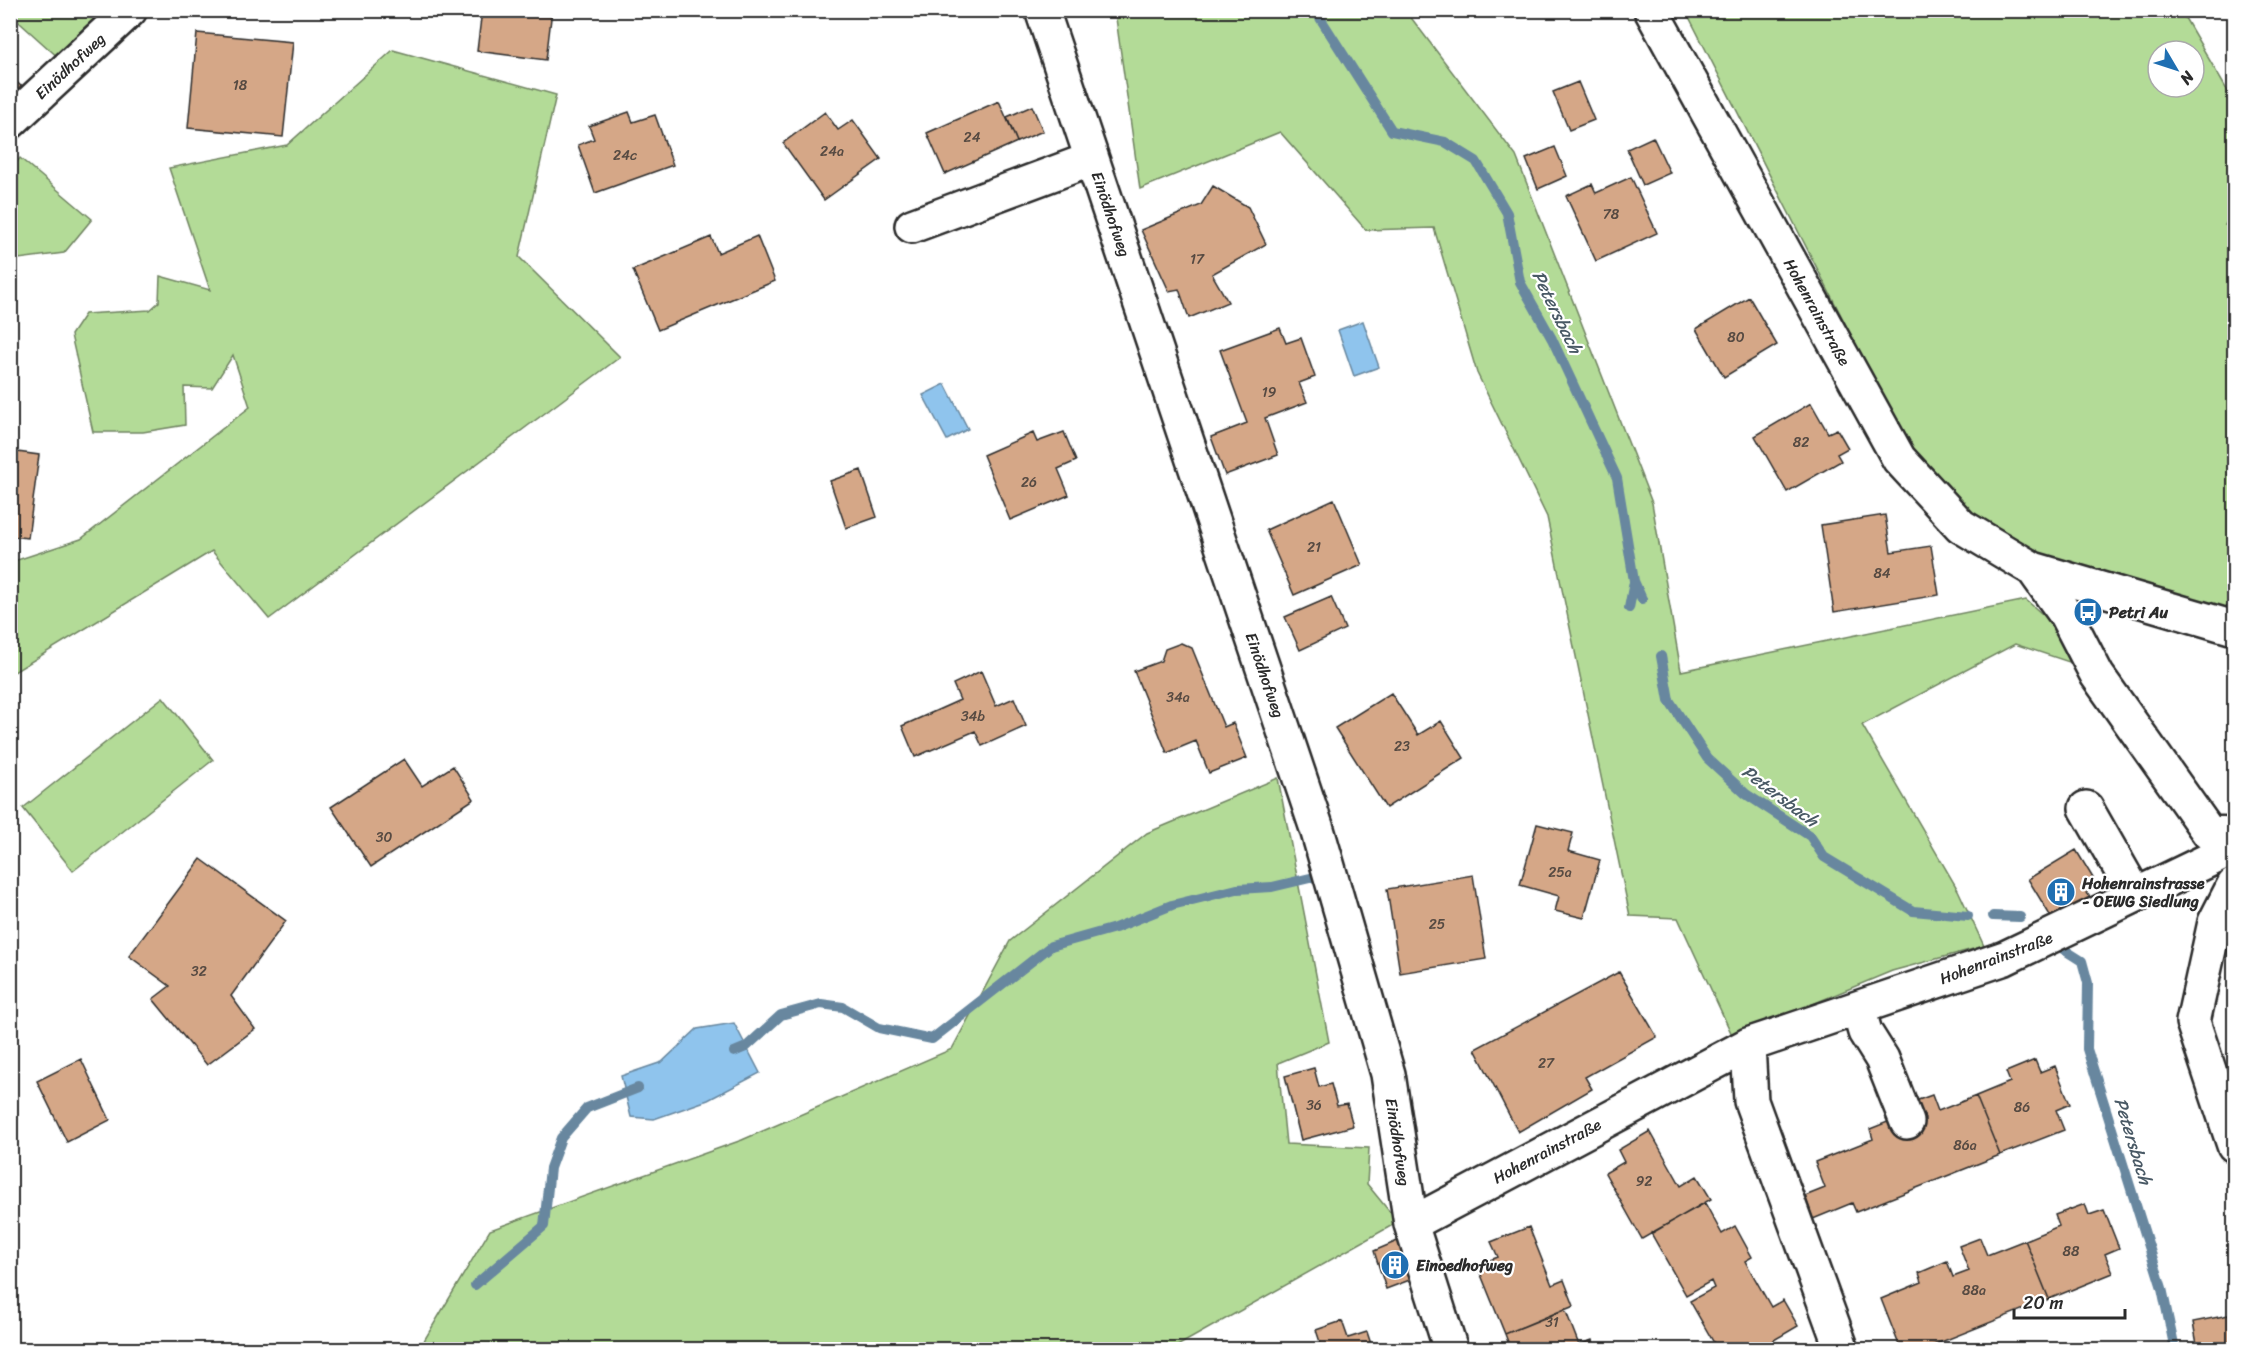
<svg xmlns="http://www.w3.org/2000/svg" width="2245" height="1360" viewBox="0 0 2245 1360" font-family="Sriracha,sans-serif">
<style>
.green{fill:#b3db97;stroke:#6f8361;stroke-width:1.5;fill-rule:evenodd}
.water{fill:#8fc4ed;stroke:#67879f;stroke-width:1.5}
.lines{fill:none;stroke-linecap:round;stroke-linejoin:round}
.stream{stroke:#67879f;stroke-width:10}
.building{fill:#d5a787;stroke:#2b2b2b;stroke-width:1.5}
.minor-casing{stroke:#2b2b2b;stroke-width:38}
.minor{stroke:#fff;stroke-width:33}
.labels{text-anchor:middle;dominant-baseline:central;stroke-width:4.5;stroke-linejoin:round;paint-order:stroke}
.number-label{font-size:14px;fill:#564a42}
.street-label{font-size:16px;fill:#2b2b2b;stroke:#fff}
.poi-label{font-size:16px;font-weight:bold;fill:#2b2b2b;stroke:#fff;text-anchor:start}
.water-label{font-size:18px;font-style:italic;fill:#495965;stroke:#fff}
</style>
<rect width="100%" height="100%" fill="#fff"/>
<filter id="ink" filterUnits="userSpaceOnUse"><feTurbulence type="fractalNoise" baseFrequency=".0167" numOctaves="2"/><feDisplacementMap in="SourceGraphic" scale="12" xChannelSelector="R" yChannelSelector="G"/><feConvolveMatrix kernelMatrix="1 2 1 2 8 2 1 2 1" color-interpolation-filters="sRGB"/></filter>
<g filter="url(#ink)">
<path class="green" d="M11 10 110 11 60 59 11 15Z
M1115 11H1406L1516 156 1652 503 1681 671 2026 600 2056 626 2076 657 2069 662 2015 644 1862 725 1958 890 1984 946 1892 971 1733 1037 1678 918 1630 916 1547 517 1477 373 1434 228 1366 230 1280 132 1140 189Z
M1686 11H2181L2234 102V210L2225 225H2234V612L2033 558 1971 517 1902 435ZM2158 51H2194V87H2158Z
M393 50 556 95 519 257 620 357 269 619 212 551 11 674V562L81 539 250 407 233 355 212 388 184 387 185 425 143 432H93L71 335 85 314 150 310 159 302 160 276 210 290 169 168 287 145Z
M20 158 92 219 64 253 11 260V169Z
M163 697 213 760 73 871 23 808Z
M1278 778 1329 1042 1278 1063 1286 1144 1369 1148 1367 1184 1398 1222 1172 1349H419L490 1230 742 1140 952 1049 1010 941 1147 833Z"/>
<path class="water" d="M1363 321 1379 367 1354 376 1338 330Z
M945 384 968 429 947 440 923 395Z
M734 1023 760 1073 708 1100 654 1119 631 1117 621 1076 662 1062 697 1029Z"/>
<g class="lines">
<path class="stream" d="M1315 10 1392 131 1445 142 1476 161 1507 213 1520 282 1552 339 1617 478 1634 581 1642 599
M1629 608 1634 582
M1661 656 1669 700 1707 758 1746 794 1810 836 1824 857 1913 911 1968 916
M1993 916 2020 917
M2063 949 2082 961 2088 983 2087 1049 2162 1288 2175 1350
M734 1052 746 1047 781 1015 821 1004 843 1007 879 1028 932 1039 1051 946 1115 928 1172 905 1237 889 1272 887 1310 878
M475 1285 544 1226 550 1168 561 1138 587 1108 638 1088"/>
</g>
<path class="building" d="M482 10H552L546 60 477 51Z
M197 33 293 42 283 137 188 128Z
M10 76 22 87 10 98Z
M1578 82 1594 120 1569 130 1553 92Z
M999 101 1017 142 945 174 927 133Z
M1032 106 1043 131 1017 142 1007 117Z
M629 112 633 122 655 115 673 165 595 193 578 145 594 139 589 126Z
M825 112 838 130 853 120 881 159 824 200 783 143Z
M1653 137 1670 173 1643 185 1627 149Z
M1555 147 1567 176 1538 189 1526 159Z
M1631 177 1657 233 1596 261 1566 196 1592 184 1596 193Z
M1213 186 1248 207 1266 244 1212 274 1228 302 1189 318 1179 289 1169 291 1141 230 1201 205Z
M757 236 775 281 658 330 633 270 711 237 718 253Z
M1749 297 1777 345 1724 377 1696 329Z
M1280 328 1286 343 1301 338 1315 377 1299 383 1307 402 1265 418 1278 455 1225 475 1211 437 1247 423 1220 350Z
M1811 403 1828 433 1837 429 1848 448 1837 454 1841 461 1787 492 1755 436Z
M1064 432 1076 461 1058 469 1069 495 1010 520 983 455 1033 433 1037 442Z
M10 451 39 455 28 538 10 536Z
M861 470 877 517 846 528 830 481Z
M1334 499 1362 565 1294 595 1266 530Z
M1885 515 1891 552 1931 546 1939 595 1834 612 1821 525Z
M1331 597 1345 629 1300 650 1285 617Z
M1181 643 1192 648 1224 727 1233 723 1247 758 1209 773 1196 741 1167 753 1134 671 1161 661 1165 649Z
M981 671 996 706 1014 698 1026 726 982 746 975 731 915 757 902 726 960 700 953 684Z
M1391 693 1418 735 1441 721 1464 758 1386 808 1335 728Z
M404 759 422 786 453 766 474 799 371 867 331 807Z
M1537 824 1573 833 1568 851 1600 860 1584 918 1555 911 1559 896 1520 885Z
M2076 850 2093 878 2082 885 2091 899 2054 922 2028 879Z
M201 859 286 921 231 996 255 1029 207 1065 153 999 170 986 129 956Z
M1473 875 1486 959 1400 973 1387 889Z
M1619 972 1657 1037 1585 1077 1592 1089 1518 1132 1475 1049Z
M81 1059 110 1120 67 1142 37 1081Z
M2035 1060 2040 1072 2055 1066 2070 1104 2056 1110 2064 1130 2000 1155 1976 1096 2010 1082 2006 1072Z
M1314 1068 1319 1087 1331 1084 1337 1106 1347 1104 1353 1126 1301 1140 1285 1076Z
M1932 1095 1938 1111 1976 1096 2000 1155 1856 1212 1852 1203 1813 1219 1805 1196 1825 1188 1815 1162 1873 1139 1870 1129 1898 1118 1910 1103Z
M1650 1131 1681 1186 1697 1176 1711 1199 1642 1239 1605 1173 1624 1162 1618 1150Z
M1705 1203 1722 1234 1735 1226 1752 1257 1745 1261 1771 1307 1783 1300 1798 1326 1757 1350H1718L1690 1301 1714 1288 1711 1281 1686 1295 1651 1233Z
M2085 1204 2089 1215 2104 1210 2119 1248 2105 1254 2113 1273 2049 1299 2025 1240 2059 1226 2055 1215Z
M1529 1227 1552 1285 1564 1280 1574 1306 1505 1334 1477 1265 1498 1257 1491 1242Z
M1980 1238 1987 1255 2025 1240 2049 1299 1921 1350H1901L1881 1299 1922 1282 1919 1273 1947 1261 1953 1277 1969 1271 1959 1246Z
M1402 1239 1415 1278 1386 1289 1374 1251Z
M1565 1309 1579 1345 1592 1340 1596 1350H1511L1505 1334Z
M2234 1314V1350H2198L2193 1322Z
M1342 1321 1348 1338 1367 1332 1373 1350H1307L1321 1345 1316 1330Z"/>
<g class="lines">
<g class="minor-casing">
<path id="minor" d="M1042 10 1317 829 1388 1074 1411 1224 1451 1350
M1651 10 1899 459 1961 526 2033 569 2234 628
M10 122 130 10
M912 226 1092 159
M2033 569 2066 615 2097 675 2209 833 2234 834
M2086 808 2135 894
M2234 885 2215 922 2193 1022 2234 1145
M1858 1008 1865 1032 1882 1059 1907 1122
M1748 1045 1751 1101 1842 1350
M1411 1224 1748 1045 2005 958 2234 848"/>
</g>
<use href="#minor" class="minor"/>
</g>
</g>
<defs>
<g id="bus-disc" transform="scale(1.5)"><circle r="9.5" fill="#1f6fb2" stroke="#fff"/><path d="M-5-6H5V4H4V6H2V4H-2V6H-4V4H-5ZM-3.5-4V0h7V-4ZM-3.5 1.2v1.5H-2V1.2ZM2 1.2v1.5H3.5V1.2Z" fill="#fff"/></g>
<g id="building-disc" transform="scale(1.5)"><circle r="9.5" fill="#1f6fb2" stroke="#fff"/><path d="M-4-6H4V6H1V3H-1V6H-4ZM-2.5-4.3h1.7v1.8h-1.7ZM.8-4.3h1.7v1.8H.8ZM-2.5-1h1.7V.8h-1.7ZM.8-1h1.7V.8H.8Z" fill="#fff"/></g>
</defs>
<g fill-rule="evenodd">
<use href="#bus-disc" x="2088" y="612"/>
<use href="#building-disc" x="2061" y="892"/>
<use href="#building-disc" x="1395" y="1265"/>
</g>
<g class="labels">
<g class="number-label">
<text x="240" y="85">18</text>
<text x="972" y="137">24</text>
<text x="832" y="151">24a</text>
<text x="625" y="155">24c</text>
<text x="1611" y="214">78</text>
<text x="1197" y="259">17</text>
<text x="1736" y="337">80</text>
<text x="1269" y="392">19</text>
<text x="1801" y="442">82</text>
<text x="1029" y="482">26</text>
<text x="1314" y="547">21</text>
<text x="1882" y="573">84</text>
<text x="1178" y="697">34a</text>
<text x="973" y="716">34b</text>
<text x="1402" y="746">23</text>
<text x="384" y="837">30</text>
<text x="1560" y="872">25a</text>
<text x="1437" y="924">25</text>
<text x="199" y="971">32</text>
<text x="1546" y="1063">27</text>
<text x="1314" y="1105">36</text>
<text x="2022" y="1107">86</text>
<text x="1965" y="1145">86a</text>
<text x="1644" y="1181">92</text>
<text x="2071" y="1251">88</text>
<text x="1974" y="1290">88a</text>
<text x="1552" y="1322">31</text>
</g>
<g class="street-label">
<text transform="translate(70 66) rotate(-43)">Einödhofweg</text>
<text transform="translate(1111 214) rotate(71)">Einödhofweg</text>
<text transform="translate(1817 312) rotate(61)">Hohenrainstraße</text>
<text transform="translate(1265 675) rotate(71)">Einödhofweg</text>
<text transform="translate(1996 958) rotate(-21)">Hohenrainstraße</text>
<text transform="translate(1398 1142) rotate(81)">Einödhofweg</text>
<text transform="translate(1547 1151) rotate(-28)">Hohenrainstraße</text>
</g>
<g class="poi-label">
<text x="2109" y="612">Petri Au</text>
<text x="2082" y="883">Hohenrainstrasse<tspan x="2082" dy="18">- OEWG Siedlung</tspan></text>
<text x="1416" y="1265">Einoedhofweg</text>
</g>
<g class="water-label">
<text transform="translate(1557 312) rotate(64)">Petersbach</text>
<text transform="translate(1780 796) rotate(37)">Petersbach</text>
<text transform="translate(2133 1141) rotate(73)">Petersbach</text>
</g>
</g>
<rect width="2245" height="1360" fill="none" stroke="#fff" stroke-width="36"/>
<rect x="18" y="18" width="2209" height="1324" fill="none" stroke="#2b2b2b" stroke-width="2" filter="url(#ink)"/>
<g transform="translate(2176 69) rotate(129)"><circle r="28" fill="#ffffff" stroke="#aaaaaa" stroke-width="1.5"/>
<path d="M0-4.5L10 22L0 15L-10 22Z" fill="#1f6fb2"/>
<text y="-9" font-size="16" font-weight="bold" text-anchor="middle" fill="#2b2b2b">N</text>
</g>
<path d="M2014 1309v9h111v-9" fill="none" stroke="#2b2b2b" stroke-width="3"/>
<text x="2023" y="1309" font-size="18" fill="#2b2b2b" stroke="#ffffff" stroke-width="4.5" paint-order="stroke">20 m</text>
</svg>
